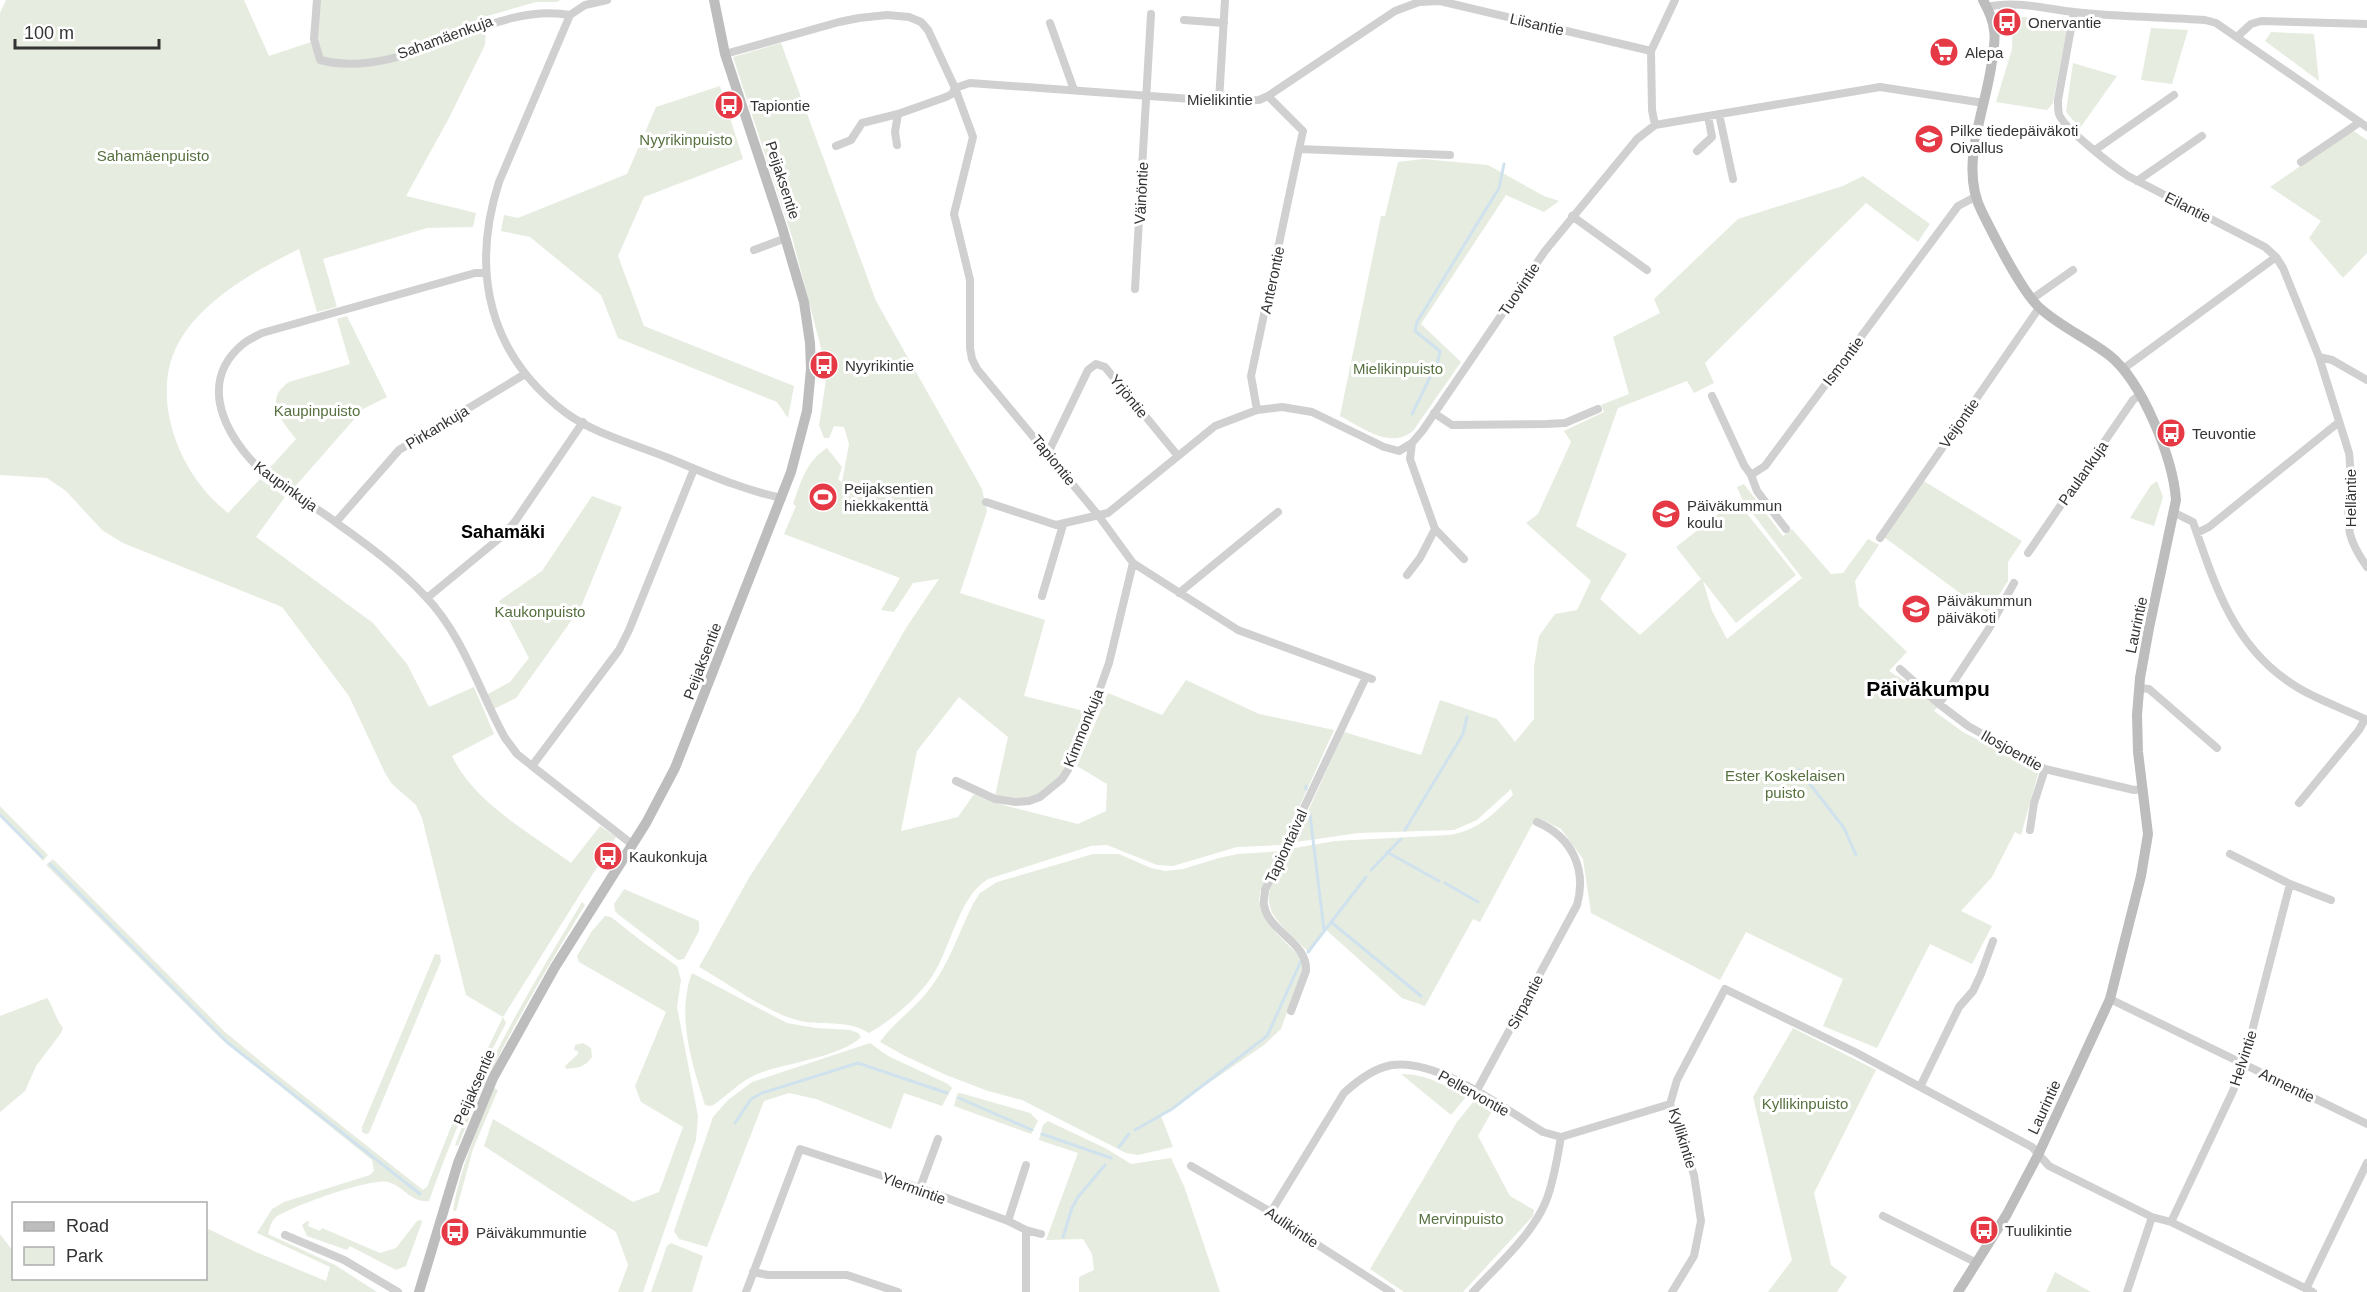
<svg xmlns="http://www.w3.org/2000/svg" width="2367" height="1292" viewBox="0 0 2367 1292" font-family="Arial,sans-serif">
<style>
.green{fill:#e6ecdf}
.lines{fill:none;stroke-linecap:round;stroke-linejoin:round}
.stream{stroke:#cfe2ee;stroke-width:3}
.street{stroke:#d0d0d0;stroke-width:8}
.secondary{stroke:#bdbdbd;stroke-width:10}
.labels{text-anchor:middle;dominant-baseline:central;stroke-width:6;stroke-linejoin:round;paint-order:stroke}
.poi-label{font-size:15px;fill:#333;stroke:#fff;text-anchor:start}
.street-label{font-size:15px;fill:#333;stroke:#fff}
.park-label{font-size:15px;fill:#56703f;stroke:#fff}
.quarter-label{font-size:18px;font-weight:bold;fill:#000;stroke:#fff}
.district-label{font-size:21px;font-weight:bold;fill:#000;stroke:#fff}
</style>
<rect width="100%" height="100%" fill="#fff"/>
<path class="green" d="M6 0H244L269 56 311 42 313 0H560L557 2H536L484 17 486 25 485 45 448 120 406 196 476 213 473 227 427 228 323 259 337 307 317 312 299 249C257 270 208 296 182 337 152 383 170 447 202 487 209 497 219 505 228 513L260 479 285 497 256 537 373 623 407 664 429 707 474 687 494 734 452 756C474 803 531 833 571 863L600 826 616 837 503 1017 506 1023C475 1081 451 1140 429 1201 411 1203 405 1187 388 1182 370 1178 293 1206 276 1217 271 1221 270 1228 268 1234L335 1265 377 1292H0V1234L13 1251 14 1278H206V1228L256 1252 326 1281 330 1267 257 1233 272 1209 284 1202 370 1175 374 1171 372 1160 220 1038 46 865 53 859 225 1032 271 1070 423 1190 427 1187 459 1107 503 1017 466 995 422 818 416 805 392 784 385 773 349 696 282 607 123 543 102 530 66 491 47 478 0 475V13Z
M2013 16 2057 20 2067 29 2053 103 2047 110 1996 102 2012 49Z
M2151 28 2188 30 2172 84 2141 80Z
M2271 32 2314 34 2319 81 2265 41Z
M781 43 876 301 982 489 987 511 960 593 1045 620 1024 696 1088 712C1078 741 1065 786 1033 797 1023 800 1005 796 995 796L1008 737 959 697 917 751 901 831 958 817 974 794 992 802 1078 824 1106 811 1107 784 1077 766 1108 693 1162 715 1186 680 1259 714 1334 730 1282 845 1237 847 1173 866 1157 865 1107 845 1091 846 988 879C958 897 951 949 931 978 916 999 892 1020 869 1033 845 1018 822 1027 797 1020 766 1012 728 983 699 967L750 876 858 712 906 628 939 579 913 583 894 612 881 610 900 578 784 534 796 506 793 504C801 482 806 461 827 448L842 467 838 480 842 482 849 444 844 427 834 426 829 438H824L819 425 829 361 822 352 792 237 733 57Z
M2073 63 2117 76 2080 128 2066 112Z
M720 86 743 159 644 197 618 256 644 326 794 386 788 418 777 402 618 338 601 295 530 237 501 231 504 215 518 218 627 174 656 107Z
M2352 130 2367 140V253L2343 278 2309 238 2321 221 2270 187Z
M1423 159 1488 165 1544 196 1559 201 1544 212 1506 195 1421 324 1461 362 1413 431C1391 450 1361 427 1340 416L1381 216H1385L1398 162Z
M1863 176 1930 224 1918 242 1866 203 1705 363 1714 383 1694 393 1687 381 1618 408 1576 526 1627 554 1600 599 1640 635 1701 579 1676 547 1736 500 1796 575 1736 623 1703 581 1712 611 1727 639 1802 578 1743 501 1737 487 1744 484 1783 536 1792 529 1831 574 1843 573 1868 539 1879 545 1855 581 1859 606 1907 652 1889 671 1921 691 1937 707 1934 711 1963 732 2034 769 2038 774 2021 835 2015 832 1992 877 1961 911 1992 926 1972 964 1930 944 1877 1048 1823 1026 1843 979 1746 932 1720 980 1591 913 1583 859 1561 829 1541 819 1532 825 1480 922 1473 919 1425 1006 1402 998 1324 928 1310 953C1264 910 1256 906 1289 849L1335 841 1449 835C1479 830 1492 815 1513 795L1511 789 1477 820 1454 830 1358 833 1296 842 1295 840 1344 732 1421 755 1440 700 1497 719 1515 742 1534 719V667L1539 636 1555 614 1577 610 1591 581 1526 523 1538 514 1571 442 1564 431 1604 412 1601 405 1629 394 1613 337 1660 313 1654 299 1738 219 1843 186Z
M347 316 387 397 363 409 293 489 267 471 296 439C281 420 263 400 289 382L350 364 337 319Z
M1922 480 2022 541 2008 562V581L1987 613 1884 537Z
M2157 481 2163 497 2154 526 2130 518 2151 485Z
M592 496 622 507 581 607 516 698 492 710 486 695 510 682 529 658 499 601 542 571Z
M0 806 48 855 43 861 0 816Z
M1281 851 1260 892 1259 901 1268 920 1276 933 1298 955 1302 961 1303 968 1281 1029 1264 1045 1161 1116 1173 1147 1138 1155 1126 1153 1022 1100 988 1091 946 1075 905 1056 880 1042C893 1023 914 1009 928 991 949 965 958 934 973 904L980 893 997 882 1093 854H1119L1151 868 1165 871 1183 869 1219 858 1238 854Z
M624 889 699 921V931L684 959 678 960 619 915 615 911 614 904Z
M582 902 585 905C538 983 491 1061 458 1146L455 1145C487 1059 535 981 582 902Z
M605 916 611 917 644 943 677 966 681 980 677 1007 698 1116 696 1140 643 1292H618L628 1265 616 1232 484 1146 493 1119 633 1202 659 1192 683 1127 641 1102 635 1086 666 1012 579 962 577 956 592 931Z
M435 954 440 955 441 961 369 1133 366 1134 362 1132V1127Z
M692 973 787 1023 816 1028 850 1030 858 1033 861 1037C841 1057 785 1063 757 1074 739 1082 728 1095 712 1106L705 1105C692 1064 676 1015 692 973Z
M47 998C54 1008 55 1018 63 1028L61 1033 36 1066 25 1091 0 1112V1016Z
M1793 1028 1876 1070 1814 1193 1831 1265 1847 1277 1837 1292H1768L1792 1260 1753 1097Z
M583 1043 591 1048 592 1057C585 1067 578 1068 566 1069L565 1066 578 1054V1051L574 1050 575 1045Z
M870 1043 888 1056 948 1084 952 1088 942 1106 904 1093 891 1129 816 1099 789 1093 764 1101 707 1247 679 1239 674 1231 713 1117 728 1100 752 1082Z
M1401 1074C1427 1074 1444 1085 1466 1097L1451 1115Z
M494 1088 498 1090 473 1149 456 1211 453 1210C460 1168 478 1128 494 1088Z
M960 1093 1030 1113 1038 1121 1031 1134 954 1106 957 1094Z
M1474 1101 1492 1111 1478 1136 1510 1196 1534 1210 1533 1216 1463 1292H1404L1370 1269 1457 1122Z
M1048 1121 1107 1149 1131 1164 1171 1158 1184 1186 1220 1292H1079V1277L1094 1270 1092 1254 1083 1239 1046 1240 1078 1153 1039 1140 1043 1125Z
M421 1220 422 1222 406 1266 396 1270 350 1246 347 1250 307 1236 302 1225 307 1221 309 1222 308 1226 320 1231 322 1228 380 1253 396 1248 417 1221Z
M671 1243 703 1256 692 1292H651L667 1246Z
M2055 1272 2091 1292H2046Z"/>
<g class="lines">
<path class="stream" d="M1412 414 1438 361 1440 351 1415 331 1417 322 1499 188 1504 164
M1799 770 1844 828 1856 855
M1306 786V789
M0 815 42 857
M1310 815 1324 930
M1405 830 1463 734 1467 717
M1387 852 1439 881
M50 864 228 1043 420 1194
M1371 870 1401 839
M1445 883 1478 902
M1331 922 1421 996
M1308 952 1366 877
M959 1098 1032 1130
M735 1123 751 1099 762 1093 858 1063 947 1093
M1135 1130 1172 1109 1267 1036 1301 961
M1042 1134 1111 1158
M1119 1147 1129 1134
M1063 1237 1072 1208 1078 1197 1105 1165"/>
<path class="street" d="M317 0 314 39 320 60C406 82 489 0 570 15
M607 0 585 5 570 15 499 182C470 272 489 355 566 413 595 434 634 444 666 457 703 472 742 490 782 498
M1987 7C2014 0 2047 9 2074 12 2118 17 2162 17 2205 20L2216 23 2367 127
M2074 12 2058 100C2058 104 2058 110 2059 114 2063 128 2114 167 2128 176L2265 247 2276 257 2283 268 2319 357 2332 360 2367 380
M1184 20 1224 23
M1050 23 1074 90
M2238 36 2251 24 2261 21 2367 24
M1651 51 1675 0
M725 54 839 22 859 18 887 15 909 17 921 22 928 30 955 88 973 137 954 214 970 280V348L972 359 977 369 1098 515 1133 563 1238 630 1372 679
M1268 96 1395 11 1419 2 1440 1 1651 51 1652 110 1655 125
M1219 101 1225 0
M1719 114 1733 179
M897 145 895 132 898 114
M836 146 851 140 862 123 898 114 946 97 952 94 955 88 970 83 1219 101 1259 100 1268 96 1303 131 1299 149 1450 155
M2095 150 2174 95
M1697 151 1712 137 1708 116
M2301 162 2360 122
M2137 181 2202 136
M1572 216 1647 270
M754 250 786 238
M485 273H475L262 333C256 336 248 340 243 344 192 386 232 447 270 478 291 495 317 507 338 524 369 546 399 568 425 596 463 635 479 691 505 738L517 754 532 766
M1135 289 1151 14
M2032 299 2073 270
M2319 357 2349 453C2353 479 2345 509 2350 534 2353 546 2360 557 2367 567
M2123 369 2276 257
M1712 396 1744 465 1751 475
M1257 410 1251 376 1299 149
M1434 413 1452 425 1546 424 1565 423 1598 409
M1412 443 1410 459 1435 529 1464 559
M1048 453 1088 370 1096 364 1105 367 1178 456
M986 502 1056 525 1108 513 1215 426 1257 410 1282 407 1312 412 1384 447 1399 451 1412 443 1423 430 1545 251 1637 139 1655 125 1880 87 1984 103
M2175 513 2193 522C2214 582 2231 640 2285 679 2309 697 2340 707 2367 720
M336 522 399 450 525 374
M1786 529 1757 491 1751 475 1765 466 1958 206 1975 197
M2197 533 2209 527 2339 422
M1880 538 2039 308
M2028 553 2133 400 2140 395
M1407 575 1420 558 1435 529
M1179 593 1278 512
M1042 596 1063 525
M427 598 501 537 514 523 583 422
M1900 669 1939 704 1968 726 2045 769 2134 790 2143 789
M2140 688 2149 689 2217 748
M1939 704 1988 630 2014 583
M956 781 995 799 1016 802 1029 801 1040 797 1062 779 1071 765 1078 750 1109 663 1133 563
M2299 803 2359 730 2365 719
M2030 830 2034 803 2045 769
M633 845 532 766 619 650 629 630 694 469
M2230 854 2290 884 2331 900
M2110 999 2367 1124
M1291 1011 1306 971C1308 942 1268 932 1264 905 1263 901 1265 895 1265 890L1366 677
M1920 1087 1959 1007 1973 991 1981 974 1993 941
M1476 1092 1577 905C1587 869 1572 837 1537 822
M1191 1166 1271 1212 1307 1238 1391 1292
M920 1188 938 1139
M1271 1212 1344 1093C1357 1081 1374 1068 1392 1065 1439 1059 1503 1108 1543 1132L1561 1137 1670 1104
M1883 1216 1977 1263
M1008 1221 1026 1165
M2171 1222 2241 1074 2290 884
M1026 1230V1292
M285 1235 344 1260 398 1292
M753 1272 768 1275H847L898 1292
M2306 1289 2367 1163
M746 1292 800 1149 920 1188 1008 1221 1026 1230 1041 1234
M1473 1292C1497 1266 1533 1234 1546 1201 1554 1181 1557 1159 1561 1137
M1672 1292 1694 1256 1701 1221 1694 1175 1670 1104 1677 1080 1725 989 1855 1052 2032 1147 2049 1166 2152 1217 2171 1222 2313 1292
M2127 1292 2152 1217"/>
<path class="secondary" d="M419 1292 458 1163 493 1078 555 967 646 823 675 768 791 472 807 411 811 369 810 343 804 302 782 227 725 54 714 0
M1958 1292 2007 1214 2038 1155 2110 999 2141 876 2148 834 2138 752 2137 715 2140 678 2149 628 2176 500C2173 458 2142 381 2109 355 2087 338 2061 327 2041 309 2022 293 1994 236 1982 212 1958 166 1986 110 1992 61 1993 51 1996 40 1994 30 1993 19 1988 9 1983 0"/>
</g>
<defs>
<g id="bus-disc" transform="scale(1.5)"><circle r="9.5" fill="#e63946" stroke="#fff"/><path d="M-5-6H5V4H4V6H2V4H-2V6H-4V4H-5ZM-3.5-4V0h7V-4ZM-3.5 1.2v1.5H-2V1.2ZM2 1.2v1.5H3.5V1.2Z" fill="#fff"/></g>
<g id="supermarket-disc" transform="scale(1.5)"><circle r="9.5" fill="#e63946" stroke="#fff"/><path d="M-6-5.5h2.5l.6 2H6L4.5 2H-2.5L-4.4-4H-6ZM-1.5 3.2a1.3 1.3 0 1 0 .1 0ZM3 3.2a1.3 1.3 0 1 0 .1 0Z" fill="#fff"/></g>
<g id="school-disc" transform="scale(1.5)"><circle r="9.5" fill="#e63946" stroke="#fff"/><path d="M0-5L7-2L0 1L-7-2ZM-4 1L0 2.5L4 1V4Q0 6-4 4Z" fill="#fff"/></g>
<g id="stadium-disc" transform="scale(1.5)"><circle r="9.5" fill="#e63946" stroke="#fff"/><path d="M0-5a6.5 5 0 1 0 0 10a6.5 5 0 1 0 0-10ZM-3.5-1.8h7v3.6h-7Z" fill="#fff"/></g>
</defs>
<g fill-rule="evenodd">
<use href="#bus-disc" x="2007" y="22"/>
<use href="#supermarket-disc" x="1944" y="52"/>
<use href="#bus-disc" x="729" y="105"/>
<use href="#school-disc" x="1929" y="139"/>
<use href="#bus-disc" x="824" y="365"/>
<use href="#bus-disc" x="2171" y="433"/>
<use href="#stadium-disc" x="823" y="497"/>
<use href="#school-disc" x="1666" y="514"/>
<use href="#school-disc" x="1916" y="609"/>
<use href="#bus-disc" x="608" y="856"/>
<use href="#bus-disc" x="1984" y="1230"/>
<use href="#bus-disc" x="455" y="1232"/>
</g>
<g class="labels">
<g class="poi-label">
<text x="2028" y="22">Onervantie</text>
<text x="1965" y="52">Alepa</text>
<text x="750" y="105">Tapiontie</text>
<text x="1950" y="130">Pilke tiedepäiväkoti<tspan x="1950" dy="17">Oivallus</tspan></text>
<text x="845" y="365">Nyyrikintie</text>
<text x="2192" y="433">Teuvontie</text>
<text x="844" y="488">Peijaksentien<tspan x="844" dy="17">hiekkakenttä</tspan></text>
<text x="1687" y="505">Päiväkummun<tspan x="1687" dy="17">koulu</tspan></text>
<text x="1937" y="600">Päiväkummun<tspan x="1937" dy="17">päiväkoti</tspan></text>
<text x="629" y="856">Kaukonkuja</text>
<text x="2005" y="1230">Tuulikintie</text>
<text x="476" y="1232">Päiväkummuntie</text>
</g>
<g class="street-label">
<text transform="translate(1537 24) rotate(13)">Liisantie</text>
<text transform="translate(445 37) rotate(-20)">Sahamäenkuja</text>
<text x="1220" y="99">Mielikintie</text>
<text transform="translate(783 180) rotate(72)">Peijaksentie</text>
<text transform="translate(1141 193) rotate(-87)">Väinöntie</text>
<text transform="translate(2188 207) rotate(27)">Eilantie</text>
<text transform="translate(1272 280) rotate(-78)">Anterontie</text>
<text transform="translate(1519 289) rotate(-56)">Tuovintie</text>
<text transform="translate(1843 361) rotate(-53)">Ismontie</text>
<text transform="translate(1129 396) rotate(51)">Yrjöntie</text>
<text transform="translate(1959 423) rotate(-55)">Veijontie</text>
<text transform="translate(437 427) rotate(-31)">Pirkankuja</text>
<text transform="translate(1054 460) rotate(51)">Tapiontie</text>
<text transform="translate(2083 473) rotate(-55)">Paulankuja</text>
<text transform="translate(286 486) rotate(36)">Kaupinkuja</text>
<text transform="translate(2350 498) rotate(-90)">Helläntie</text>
<text transform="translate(2136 625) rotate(-78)">Laurintie</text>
<text transform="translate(702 661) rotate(-69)">Peijaksentie</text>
<text transform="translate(1083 728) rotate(-68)">Kimmonkuja</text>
<text transform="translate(2012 750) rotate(29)">Ilosjoentie</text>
<text transform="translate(1286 846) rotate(-65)">Tapiontaival</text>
<text transform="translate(1525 1002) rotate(-62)">Sirpantie</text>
<text transform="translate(2243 1058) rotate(-72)">Helvintie</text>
<text transform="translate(2287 1085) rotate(26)">Annentie</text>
<text transform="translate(474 1087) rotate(-66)">Peijaksentie</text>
<text transform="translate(1474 1093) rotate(29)">Pellervontie</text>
<text transform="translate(2044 1107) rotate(-65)">Laurintie</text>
<text transform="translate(1683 1138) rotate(73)">Kyllikintie</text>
<text transform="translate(914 1188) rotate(20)">Ylermintie</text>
<text transform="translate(1292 1227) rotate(34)">Aulikintie</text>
</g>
<g class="park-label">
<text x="686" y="139">Nyyrikinpuisto</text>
<text x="153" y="155">Sahamäenpuisto</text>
<text x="1398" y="368">Mielikinpuisto</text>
<text x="317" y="410">Kaupinpuisto</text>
<text x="540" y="611">Kaukonpuisto</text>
<text x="1785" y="775">Ester Koskelaisen<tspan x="1785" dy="17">puisto</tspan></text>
<text x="1805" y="1103">Kyllikinpuisto</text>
<text x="1461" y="1218">Mervinpuisto</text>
</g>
<g class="quarter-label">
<text x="503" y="532">Sahamäki</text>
</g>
<g class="district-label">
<text x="1928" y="688">Päiväkumpu</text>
</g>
</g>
<rect x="12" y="1202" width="195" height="78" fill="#ffffff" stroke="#adadad" stroke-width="1.5"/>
<rect x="24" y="1222" width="30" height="9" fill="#bdbdbd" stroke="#adadad" stroke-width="1.5"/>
<text x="66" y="1232" font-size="18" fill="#333333">Road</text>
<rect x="24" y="1247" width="30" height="18" fill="#e6ecdf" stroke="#adadad" stroke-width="1.5"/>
<text x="66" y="1262" font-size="18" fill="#333333">Park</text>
<path d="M15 39v9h144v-9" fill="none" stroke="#333333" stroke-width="3"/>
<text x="24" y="39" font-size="18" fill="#333333" stroke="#ffffff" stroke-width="4.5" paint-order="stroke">100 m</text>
</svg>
